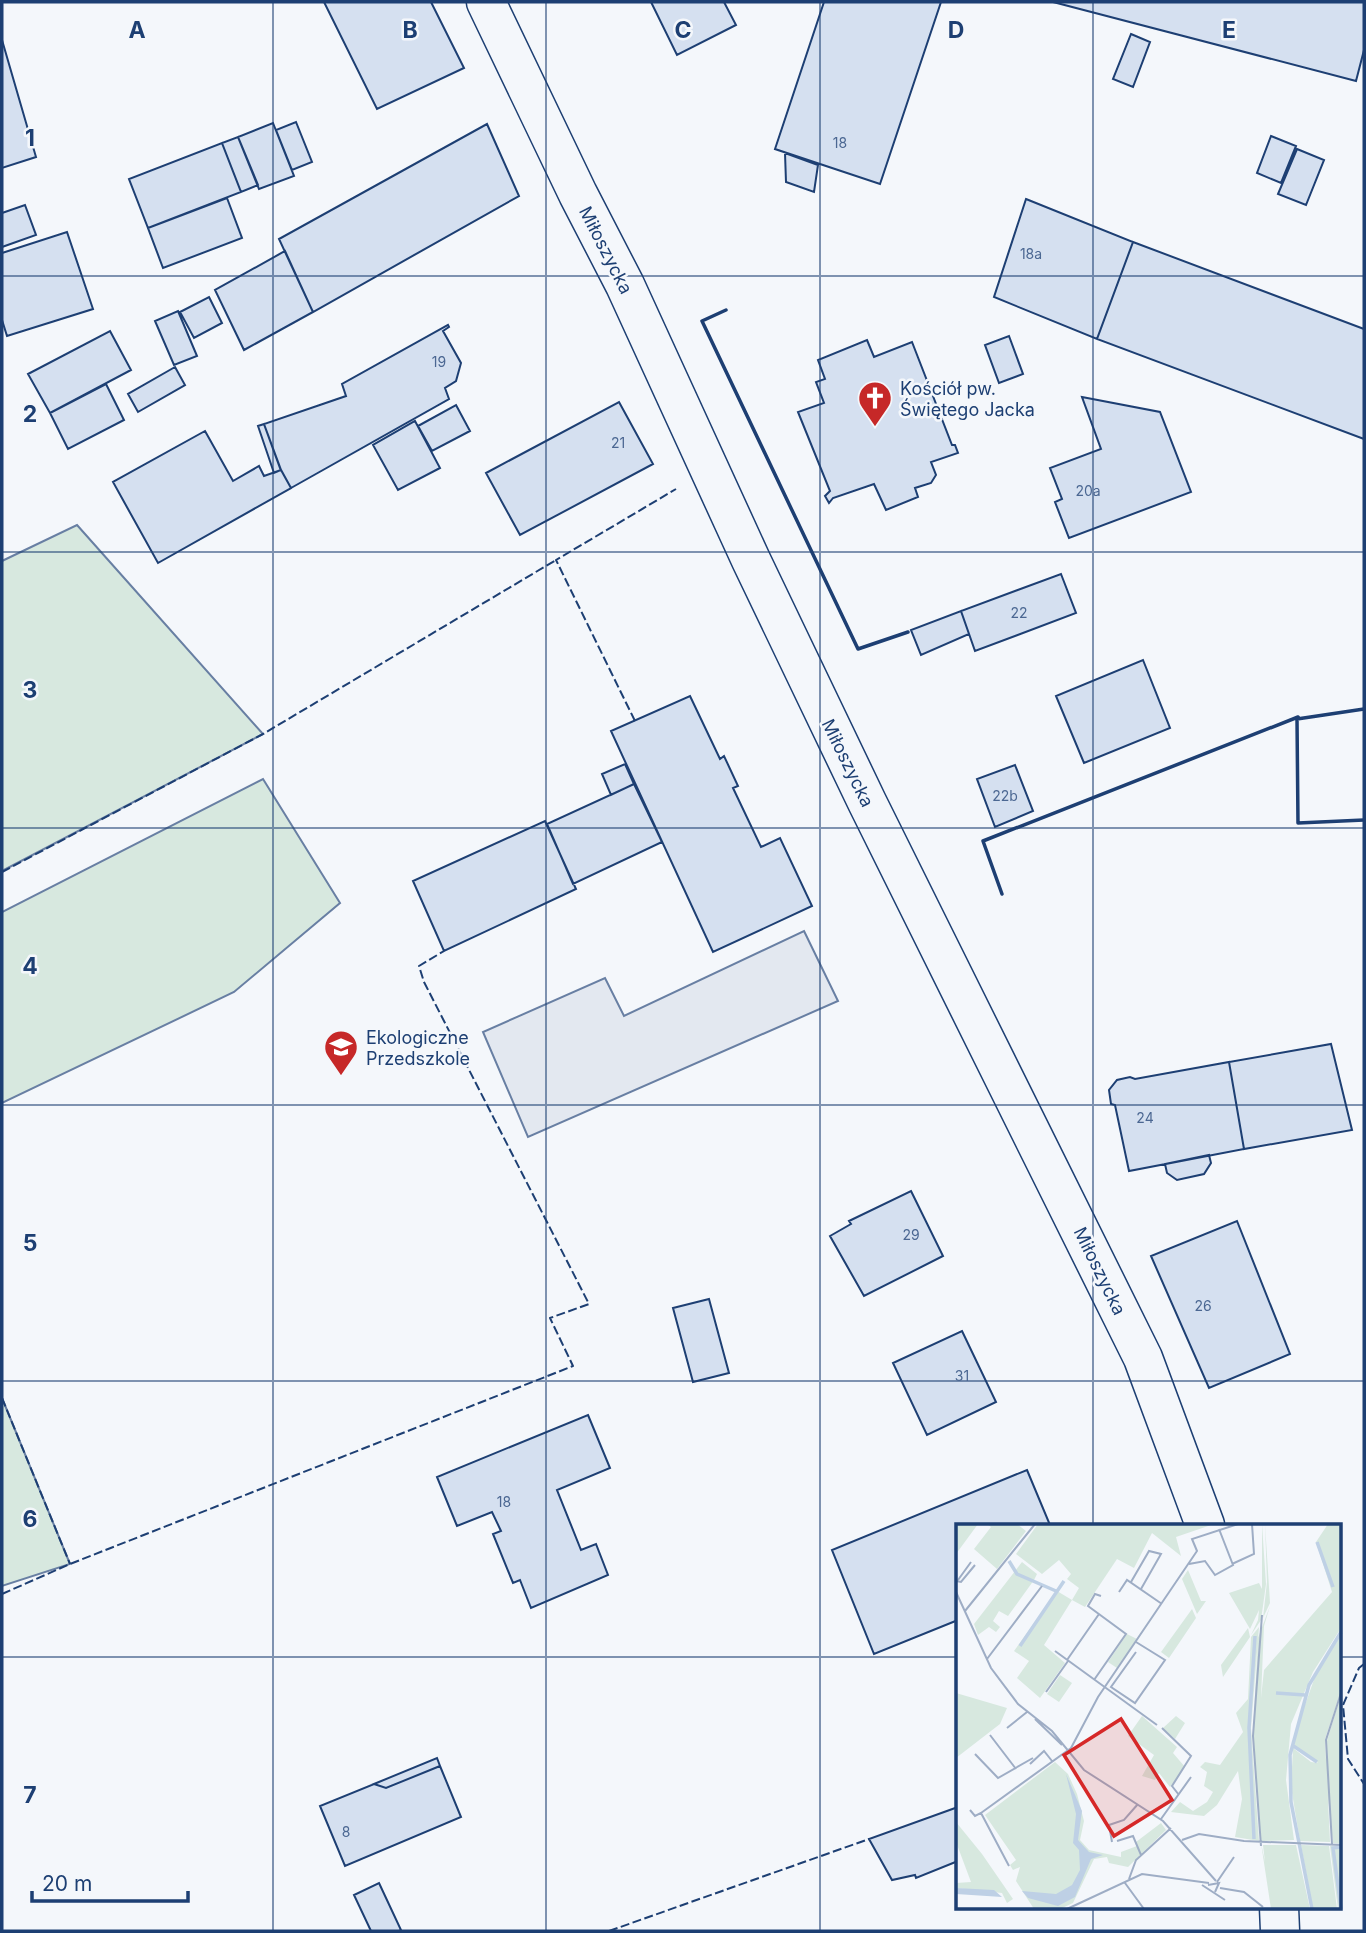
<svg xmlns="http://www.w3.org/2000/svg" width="1366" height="1933" viewBox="0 0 1366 1933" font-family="Inter,sans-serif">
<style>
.green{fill:#d7e8df;stroke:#687fa3;stroke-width:2}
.parking{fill:#e3e8f0;stroke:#687fa3;stroke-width:2}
.building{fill:#d5e0f0;stroke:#1d3f73;stroke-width:2}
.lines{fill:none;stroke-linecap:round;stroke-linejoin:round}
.secondary-casing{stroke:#1d3f73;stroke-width:41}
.secondary{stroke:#f4f7fb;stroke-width:38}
.fence{stroke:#1d3f73;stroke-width:2;stroke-dasharray:9 3.5;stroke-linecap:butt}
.wall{stroke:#1d3f73;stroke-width:3.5}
.grid{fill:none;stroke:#1d3f73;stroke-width:2;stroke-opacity:0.55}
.labels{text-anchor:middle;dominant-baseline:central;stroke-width:5;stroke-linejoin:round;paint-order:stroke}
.number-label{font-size:14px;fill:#4b6792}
.street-label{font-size:18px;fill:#1d3f73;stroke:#f4f7fb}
.poi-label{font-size:18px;fill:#1d3f73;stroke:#f4f7fb;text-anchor:start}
.inset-river{fill:none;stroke:#bed0e5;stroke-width:3.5}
.inset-road{fill:none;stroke:#9eadc5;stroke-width:2}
.view{fill:#d62828;fill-opacity:0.15;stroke:#d62828;stroke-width:3.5}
.inset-edge{fill:none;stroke:#1d3f73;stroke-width:3.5}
.grid-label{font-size:23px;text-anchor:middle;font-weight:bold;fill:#1d3f73;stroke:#f4f7fb;stroke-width:5;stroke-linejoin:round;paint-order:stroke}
</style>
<rect width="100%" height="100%" fill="#f4f7fb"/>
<path class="green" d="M77 525 263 734 2 871V561Z
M263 779 340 903 234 992 2 1103V912Z
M2 1398 70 1564 2 1586Z"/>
<path class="parking" d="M804 931 838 1001 528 1137 483 1032 605 978 624 1016Z"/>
<path class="building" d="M324 2H431L464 68 377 109Z
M651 2H724L736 25 677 55Z
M824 2H941L880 184 775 149Z
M1053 2H1364V50L1356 81Z
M1131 34 1150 42 1133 87 1113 79Z
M2 40 36 157 2 168Z
M296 122 312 162 292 170 276 130Z
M273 123 294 176 259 189 238 137Z
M487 124 519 196 313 312 279 239Z
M1271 136 1296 146 1281 183 1257 173Z
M238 137 258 185 241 192 222 143Z
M222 143 241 192 148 228 129 179Z
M1297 149 1324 160 1306 205 1278 194Z
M785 153 818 165 814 192 786 182Z
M227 198 242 238 163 268 148 228Z
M1026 199 1133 242 1097 339 994 297Z
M25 205 36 235 2 247V213Z
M67 232 93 309 7 336 2 320V253Z
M1133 242 1364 329V439L1097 339Z
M285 251 313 312 244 350 215 290Z
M209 297 222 323 194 338 180 312Z
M178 311 197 356 174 365 155 321Z
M448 325 449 327 443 331 461 363 456 381 445 388 449 399 291 488 280 468 264 424 346 396 342 384Z
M110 331 131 370 50 413 28 374Z
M1009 336 1023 374 999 383 985 345Z
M867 340 874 357 912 342 952 445H955L958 453 931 462 936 475 931 483 915 488 918 497 886 510 874 484 833 498 829 503 825 496 830 491 798 412 824 403 816 382 825 379 818 360Z
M175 367 185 385 138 412 128 394Z
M106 384 124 420 68 449 50 413Z
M1082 397 1160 412 1191 492 1069 538 1055 502 1062 499 1050 468 1101 449Z
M619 402 653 464 520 535 486 473Z
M456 405 470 431 432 451 418 426Z
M415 421 440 468 398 490 373 445Z
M264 424 281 470 274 473 258 426Z
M205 431 233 481 259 466 264 476 281 470 291 488 158 563 113 482Z
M1061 574 1076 613 975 651 961 611Z
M961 611 969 634 921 655 911 630Z
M1143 660 1170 728 1084 763 1056 696Z
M690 696 720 759 724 756 738 786 733 788 761 847 780 838 812 906 713 952 611 731Z
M625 764 634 784 611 795 602 774Z
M1015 765 1033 811 995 827 977 779Z
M634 784 662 842 573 884 547 824Z
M545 821 576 889 444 951 413 881Z
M1331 1044 1352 1130 1244 1149 1229 1062Z
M1229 1062 1244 1149 1129 1171 1115 1105 1111 1104 1109 1090 1117 1080 1130 1077 1135 1079Z
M1209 1155 1211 1163 1204 1174 1177 1180 1167 1173 1165 1164Z
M911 1191 943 1256 864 1296 830 1236 851 1224 849 1221Z
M1237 1221 1290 1354 1209 1388 1151 1256Z
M709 1299 729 1373 693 1382 673 1308Z
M962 1331 996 1402 927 1435 893 1363Z
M588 1415 610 1468 557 1490 581 1550 596 1544 608 1575 531 1608 520 1580 513 1583 493 1534 501 1531 492 1512 457 1526 437 1477Z
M1027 1470 1050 1525H958V1620L874 1654 832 1550Z
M437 1758 440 1766 386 1788 374 1784Z
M440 1766 461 1817 345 1866 320 1806 374 1784 386 1788Z
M958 1807V1861L916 1878 915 1875 892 1880 869 1839Z
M379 1883 401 1930 399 1931H371L354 1895Z"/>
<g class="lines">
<g class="secondary-casing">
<path id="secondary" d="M486 2 578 194 625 285 751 560 867 802 1143 1358 1205 1525
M1279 1907 1280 1931"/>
</g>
<use href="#secondary" class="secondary"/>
<path class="fence" d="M635 721 556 560 676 489
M2 872 263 734 556 560
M2 1398 70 1564
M2 1594 70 1564 573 1366 550 1318 589 1304 424 982 419 966 444 951
M1364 1664 1359 1668 1343 1705 1348 1759 1364 1784
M609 1931 869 1839"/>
<path class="wall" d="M726 310 702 321 858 649 908 632
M1364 709 1297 719 1298 823 1364 820
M1002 894 983 841 1298 717"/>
</g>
<path class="grid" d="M273 2V1931M546 2V1931M820 2V1931M1093 2V1525M2 276H1364M2 552H1364M2 828H1364M2 1105H1364M2 1381H1364M2 1657H958M1340 1657H1364M1093 1907V1931"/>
<defs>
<g id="church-pin" transform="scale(1.75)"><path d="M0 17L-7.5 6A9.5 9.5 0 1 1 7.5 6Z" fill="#c62828" stroke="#f4f7fb"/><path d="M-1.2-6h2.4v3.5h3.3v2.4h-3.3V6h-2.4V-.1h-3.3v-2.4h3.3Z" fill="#fff"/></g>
<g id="school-pin" transform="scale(1.75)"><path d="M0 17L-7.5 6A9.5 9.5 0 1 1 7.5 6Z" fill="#c62828" stroke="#f4f7fb"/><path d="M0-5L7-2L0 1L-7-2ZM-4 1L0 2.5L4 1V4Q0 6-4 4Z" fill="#fff"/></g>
</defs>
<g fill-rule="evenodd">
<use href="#church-pin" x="875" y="398"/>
<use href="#school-pin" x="341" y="1047"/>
</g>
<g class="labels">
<g class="number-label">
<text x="840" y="142">18</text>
<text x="1031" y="253">18a</text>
<text x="439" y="361">19</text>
<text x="618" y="442">21</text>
<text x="1088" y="490">20a</text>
<text x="1019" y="612">22</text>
<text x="1005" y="795">22b</text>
<text x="1145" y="1117">24</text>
<text x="911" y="1234">29</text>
<text x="1203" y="1305">26</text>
<text x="962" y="1375">31</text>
<text x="504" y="1501">18</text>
<text x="346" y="1831">8</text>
</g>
<g class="street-label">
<text transform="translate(606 250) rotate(63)">Miłoszycka</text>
<text transform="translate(848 763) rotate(64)">Miłoszycka</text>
<text transform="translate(1100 1271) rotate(64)">Miłoszycka</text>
</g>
<g class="poi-label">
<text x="900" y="388">Kościół pw.<tspan x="900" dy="21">Świętego Jacka</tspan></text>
<text x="366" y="1037">Ekologiczne<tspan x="366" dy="21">Przedszkole</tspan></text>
</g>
</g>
<g transform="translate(956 1524)">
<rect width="385" height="385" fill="#f4f7fb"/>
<path d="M0 0H22L0 30ZM31 0H61L70 7 41 45 18 25 35 3ZM82 0H258L220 13 225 32 196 9 178 44 161 35 129 83 116 76 88 121 109 139 84 174 61 154 73 137 58 127 101 67 116 76 123 64 111 55 115 50 103 36 86 50 60 30ZM306 0 310 60 305 96 295 111 302 96 303 86 294 105 273 69 303 59 306 65ZM309 0 314 79 307 94 311 58ZM372 0H385V104L357 148 335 200 330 256 338 316 305 317 297 208 302 114 314 82 308 102 305 174 308 146 376 68 360 18ZM66 38 81 50 78 56 52 92 43 87 37 97 44 103 40 108 33 103 22 111 18 100ZM232 46 245 77H250L241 90 226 55ZM236 85 240 94 213 134 205 128ZM303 103 295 204 303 317 279 313 286 275 282 247 261 281 248 292 215 288 224 278 237 287 251 278 257 268 248 262 251 248 244 243 249 238 264 241 287 208 280 189 292 175 295 113ZM292 104 294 113 267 153 265 141ZM171 110 181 115 161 144 152 138ZM385 111V167L369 215 374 318 344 317 335 263 337 224 355 238 362 239 337 222 340 206 360 150ZM104 151 116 159 103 178 91 170ZM0 169 51 184 44 200 0 234ZM385 171V320L377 319 370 256V220ZM186 192 221 223 217 229 229 243 214 263 203 249 199 256 186 252 198 231 172 212ZM220 192 229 199 219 215 207 204ZM99 238 112 250 121 270 128 297 124 316 133 326 165 333V328L181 322 180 318 205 299 210 306 172 343 153 339 151 333 138 335 117 379 104 385H78L60 357 64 343 57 346 54 341 60 336 29 291ZM0 298 26 330 57 375 51 379 46 369 0 364V359L15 358 0 318ZM305 319 309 338 307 321H340L354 385H315ZM345 321 373 322 381 385H357ZM374 322H385V385H382Z" fill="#d7e8df"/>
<path d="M110 250 126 287 122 316 133 328 147 331 135 335 119 373 102 382 72 374 66 367 100 370 116 361 124 346 123 326 117 319 120 290ZM0 364 38 366 46 373 0 370Z" fill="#bed0e5"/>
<path class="inset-river" d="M361 18 377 63M53 37 61 50 100 67M64 122 108 57M320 169 349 171M336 221 361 238M298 315 293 204 299 112M356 385 335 278 334 231 353 161 385 108M385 385 377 324 385 323"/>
<path class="inset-road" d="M233 40 249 37 259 51 277 41 263 5M276 40 298 30 296 0M2 56 15 38M0 57 5 58 19 41M175 58 193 27 205 30 185 65M0 68 35 144 62 180 96 207 128 246 207 297 260 357M163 68 171 56 206 80M9 87 79 0M99 127 201 201M180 128 155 163 179 179 209 136 180 118M31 135 86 62M111 136 143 90M138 156 170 110 132 82 139 70 145 72M90 168 112 137M79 195 106 221M51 204 71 188M206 204 235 232 216 262 223 271M34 211 60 245M19 230 42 254 77 234M74 240 88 227 96 237M14 286 19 292 25 289 115 224 142 173 241 27 236 15 282 0M25 289 53 342M205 295 235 253M226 316 243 310 288 317 385 321M161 317 177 312 185 331M156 318 153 301 168 296 182 280M376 320 370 216 385 169M305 322 297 212 306 91M173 355 180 336 215 304M261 358 278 333M169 359 188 385M246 361 269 376M252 361 263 359 259 368M264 364 288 368 307 383M111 385 186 350 253 359"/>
<path class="view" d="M165 195 216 276 158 312 108 231Z"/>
<rect width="385" height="385" class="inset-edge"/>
</g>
<g class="grid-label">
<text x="137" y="38">A</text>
<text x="410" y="38">B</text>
<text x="683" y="38">C</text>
<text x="956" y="38">D</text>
<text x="1229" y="38">E</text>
<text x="30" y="146">1</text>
<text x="30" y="422">2</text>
<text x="30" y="698">3</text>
<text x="30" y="974">4</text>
<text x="30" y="1251">5</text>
<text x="30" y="1527">6</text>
<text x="30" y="1803">7</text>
</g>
<rect width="1366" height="1933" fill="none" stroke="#1d3f73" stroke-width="7"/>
<path d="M32 1891v10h156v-10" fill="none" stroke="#1d3f73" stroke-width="3.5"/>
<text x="42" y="1891" font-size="21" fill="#1d3f73" stroke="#f4f7fb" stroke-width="5" paint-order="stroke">20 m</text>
</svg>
